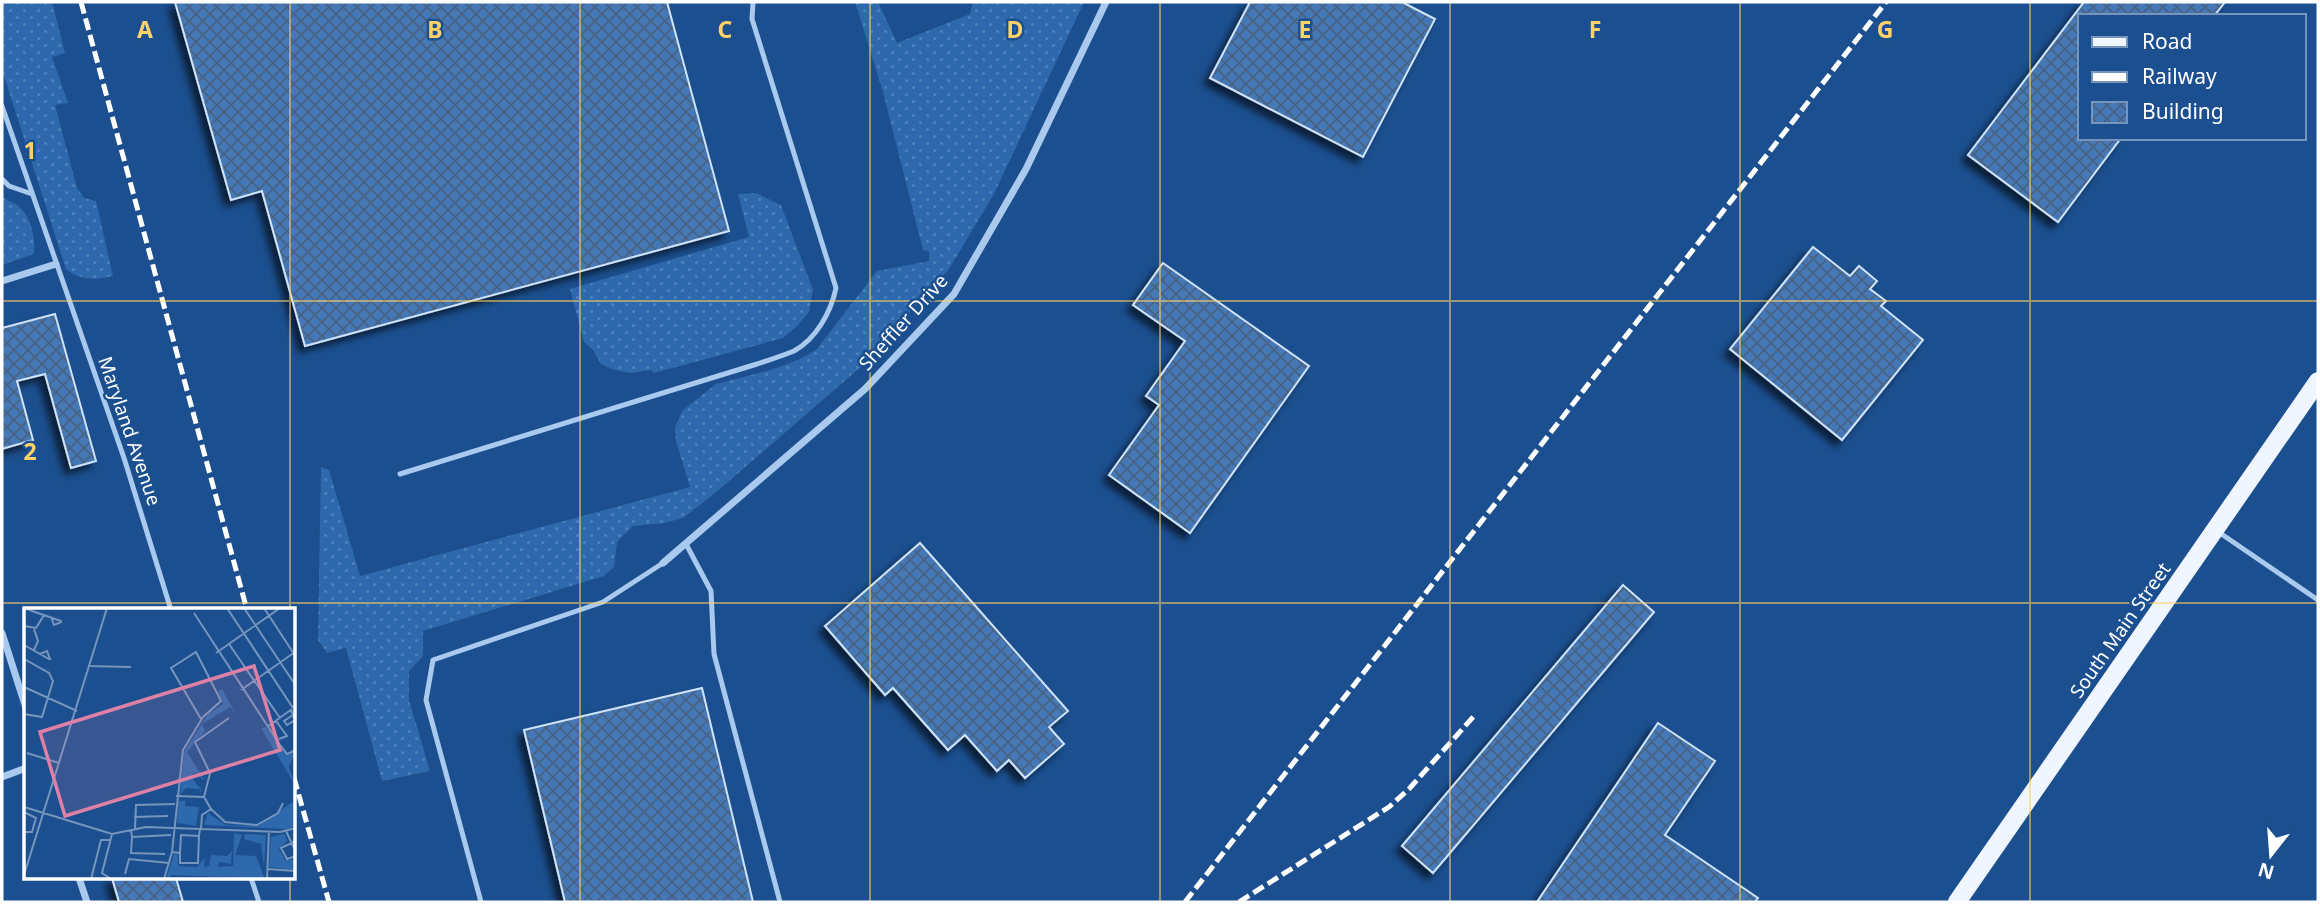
<svg xmlns="http://www.w3.org/2000/svg" width="2320" height="904" viewBox="0 0 2320 904" font-family="'Noto Sans',sans-serif">
<style>
.grass{fill:url(#grass-dots)}
.building{fill:url(#building-cross-hatch);stroke:#cfe3fa;stroke-width:2;filter:url(#shadow)}
.lines{fill:none;stroke-linecap:round;stroke-linejoin:round}
.service{stroke:#a9c9ee;stroke-width:5}
.minor{stroke:#a9c9ee;stroke-width:7}
.primary{stroke:#f0f6ff;stroke-width:18}
.rail{stroke:#fff;stroke-width:5;stroke-dasharray:12 5;stroke-linecap:butt}
.grid{fill:none;stroke:#ffd166;stroke-width:2;stroke-opacity:0.55}
.labels{text-anchor:middle;dominant-baseline:central;stroke-width:5;stroke-linejoin:round;paint-order:stroke}
.street-label{font-size:19px;fill:#fff;stroke:#1b4f8f}
.inset-road{fill:none;stroke:#7695bc;stroke-width:2}
.view{fill:#dd80a5;fill-opacity:0.15;stroke:#dd80a5;stroke-width:3.5}
.inset-edge{fill:none;stroke:#fff;stroke-width:3.5}
.grid-label{font-size:23px;text-anchor:middle;font-weight:bold;fill:#ffd166;stroke:#1b4f8f;stroke-width:5;stroke-linejoin:round;paint-order:stroke}
</style>
<defs>
<pattern id="grass-dots" width="8" height="8" patternUnits="userSpaceOnUse" patternTransform="scale(1.75)"><rect width="8" height="8" fill="#2e69ad"/><path d="M2 2h.1M6 6h.1" fill="none" stroke="#4d80b9" stroke-width="1.8" stroke-linecap="round"/></pattern>
<pattern id="building-cross-hatch" width="8" height="8" patternUnits="userSpaceOnUse" patternTransform="scale(1.75)"><rect width="8" height="8" fill="#4478b7"/><path d="M0 0l8 8M0 8l8-8" fill="none" stroke="#486282"/></pattern>
<filter id="shadow"><feDropShadow dx="-6" dy="6" stdDeviation="3.5" flood-color="#0009"/></filter>
</defs>
<rect width="100%" height="100%" fill="#1b4f8f"/>
<path class="grass" d="M2 2H52L65 53 52 57 68 103 55 105 77 188 84 198 96 201 113 276C96 280 80 281 66 269L2 70Z
M855 2H878L897 43 970 14 973 2H1084L994 194 949 269 863 365 714 494 683 518 664 523 633 526 617 542 614 567 604 576 423 631V656L409 671V700L430 771 382 781 346 648 327 653 318 640 321 467 329 470 360 576 690 487 676 441 675 428 682 411 716 384 771 370 798 360 816 350 877 271 929 261V252L923 250 883 92Z
M756 193 781 205 813 290 809 312 796 327 783 338 654 373 651 370 630 373 611 369 601 364 593 350 584 342 570 289 749 237 738 194Z
M2 196C7 201 11 201 17 205 31 215 36 239 34 254L2 265Z"/>
<path class="building" d="M175 2H667L729 231 305 346 262 191 231 200Z
M1250 2H1402L1435 19 1363 157 1210 78Z
M2084 2H2225L2214 16H2080V138H2121L2058 222 1968 155Z
M1813 247 1850 276 1859 266 1877 281 1870 289 1886 301 1881 306 1923 340 1842 440 1730 349Z
M1163 263 1309 366 1190 533 1109 475 1159 405 1146 396 1185 341 1133 305Z
M55 314 96 461 71 468 45 374 17 381 33 440 2 449V328Z
M920 543 1068 711 1049 727 1064 744 1025 778 1009 760 997 771 965 735 948 750 893 688 885 695 825 626Z
M1623 585 1654 612 1433 873 1402 846Z
M702 688 753 902H565L524 730Z
M1658 723 1715 761 1665 835 1758 898 1755 902H1537Z
M112 878H176L183 902H119Z"/>
<g class="lines">
<path class="service" d="M2 106 124 458 171 610
M2 179 9 186 32 194
M400 474 757 364C769 360 782 356 794 351 816 339 831 312 836 288L752 19 753 2
M2217 531 2318 600
M686 544 711 591 714 654 780 902
M251 878 259 902
M481 902 426 700 433 660 603 602 663 563"/>
<path class="minor" d="M2 281 56 264
M663 563 865 389 954 294 1026 169 1106 2
M2 633 26 708
M2 777 26 768
M79 878 87 902"/>
<path class="primary" d="M1957 902 2318 381"/>
<path class="rail" d="M81 2 247 610
M294 778 329 902
M1185 902 1886 2
M1239 902 1389 807 1409 789 1474 716"/>
</g>
<path class="grid" d="M290 2V610M580 2V902M870 2V902M1160 2V902M1450 2V902M1740 2V902M2030 2V902M2 301H2318M2 603H2318M290 878V902"/>
<g class="labels">
<g class="street-label">
<text transform="translate(903 322) rotate(-48)">Sheffler Drive</text>
<text transform="translate(130 431) rotate(71)">Maryland Avenue</text>
<text transform="translate(2120 630) rotate(-55)">South Main Street</text>
</g>
</g>
<g transform="translate(24 608)">
<rect width="271" height="271" fill="#1b4f8f"/>
<path d="M198 81 213 108 206 99 178 116 181 123 163 144 179 170 183 168 179 172 172 164 166 168 177 181V186L176 181 162 180 156 187 160 144 184 106 199 96 194 83ZM242 119 263 147 271 144 265 159 271 177 237 120ZM161 192V198L175 199 176 193 172 218 153 215 154 194ZM267 195H271V218L263 221 180 217 184 205 202 217 235 218ZM210 225 218 227 211 247 232 248 241 271 148 267 142 271 150 246 154 247V258L173 259 181 249 180 259 185 258 187 247 203 248 208 243 207 256 195 254 194 259 209 258ZM221 226 242 227 240 259 237 236 220 231ZM261 226 263 233 255 241 261 252H271V262L245 259 247 229Z" fill="#2e69ad"/>
<path class="inset-road" d="M0 0 11 4 37 13V14L30 17 27 9M203 0 269 100M220 0 272 78M240 0 272 49M170 5 256 137 263 146 272 142M0 18 12 20 20 7M205 36 256 110M0 37 25 51H26L23 43 16 46M10 42 14 33 10 21M192 45 256 0M0 51 25 65 29 73 18 109 0 106M66 58 107 59M0 79 53 103M217 82 271 44M267 102 271 112 263 117 260 113 269 107M252 113 263 128 255 131M243 119 268 101M3 145 35 155M152 188 180 189 187 201 178 207 177 221M180 189 186 165 171 134 205 110M0 199 88 226 122 219 256 224 272 220M187 201 201 214 233 217 254 205 259 195M0 204 12 210 8 224H0M110 209 144 208M111 221 112 197 151 196M107 222 108 229 147 227M262 223 272 244M108 229 107 245 141 246M272 233 257 240 263 251 272 248M148 244 156 245 157 227 175 228 176 221M156 245V255H174L175 228M243 261 272 263M101 266 105 251 145 255M0 267 83 0M67 271 77 232H86M87 271 78 265 88 226M140 271 148 244 159 142 179 109 197 93 172 44 147 60 177 111M243 271 245 223"/>
<path class="view" d="M230 58 256 142 41 208 16 124Z"/>
<rect width="271" height="271" class="inset-edge"/>
</g>
<g class="grid-label">
<text x="145" y="38">A</text>
<text x="435" y="38">B</text>
<text x="725" y="38">C</text>
<text x="1015" y="38">D</text>
<text x="1305" y="38">E</text>
<text x="1595" y="38">F</text>
<text x="1885" y="38">G</text>
<text x="30" y="159">1</text>
<text x="30" y="460">2</text>
</g>
<rect width="2320" height="904" fill="none" stroke="#ffffff" stroke-width="7"/>
<rect x="2078" y="14" width="228" height="126" fill="#1b4f8f" stroke="#7695bc" stroke-width="2"/>
<rect x="2092" y="37" width="35" height="10" fill="#f0f6ff" stroke="#7695bc" stroke-width="2"/>
<text x="2142" y="49" font-size="21" fill="#ffffff">Road</text>
<rect x="2092" y="72" width="35" height="10" fill="#ffffff" stroke="#7695bc" stroke-width="2"/>
<text x="2142" y="84" font-size="21" fill="#ffffff">Railway</text>
<rect x="2092" y="102" width="35" height="21" fill="url(#building-cross-hatch)" stroke="#7695bc" stroke-width="2"/>
<text x="2142" y="119" font-size="21" fill="#ffffff">Building</text>
<g transform="translate(2271 855) rotate(197)" stroke="#1b4f8f" stroke-width="5" paint-order="stroke">
<path d="M0-5L12 26L0 18L-12 26Z" fill="#ffffff"/>
<text y="-10" font-size="19" font-weight="bold" text-anchor="middle" fill="#ffffff">N</text>
</g>
</svg>
